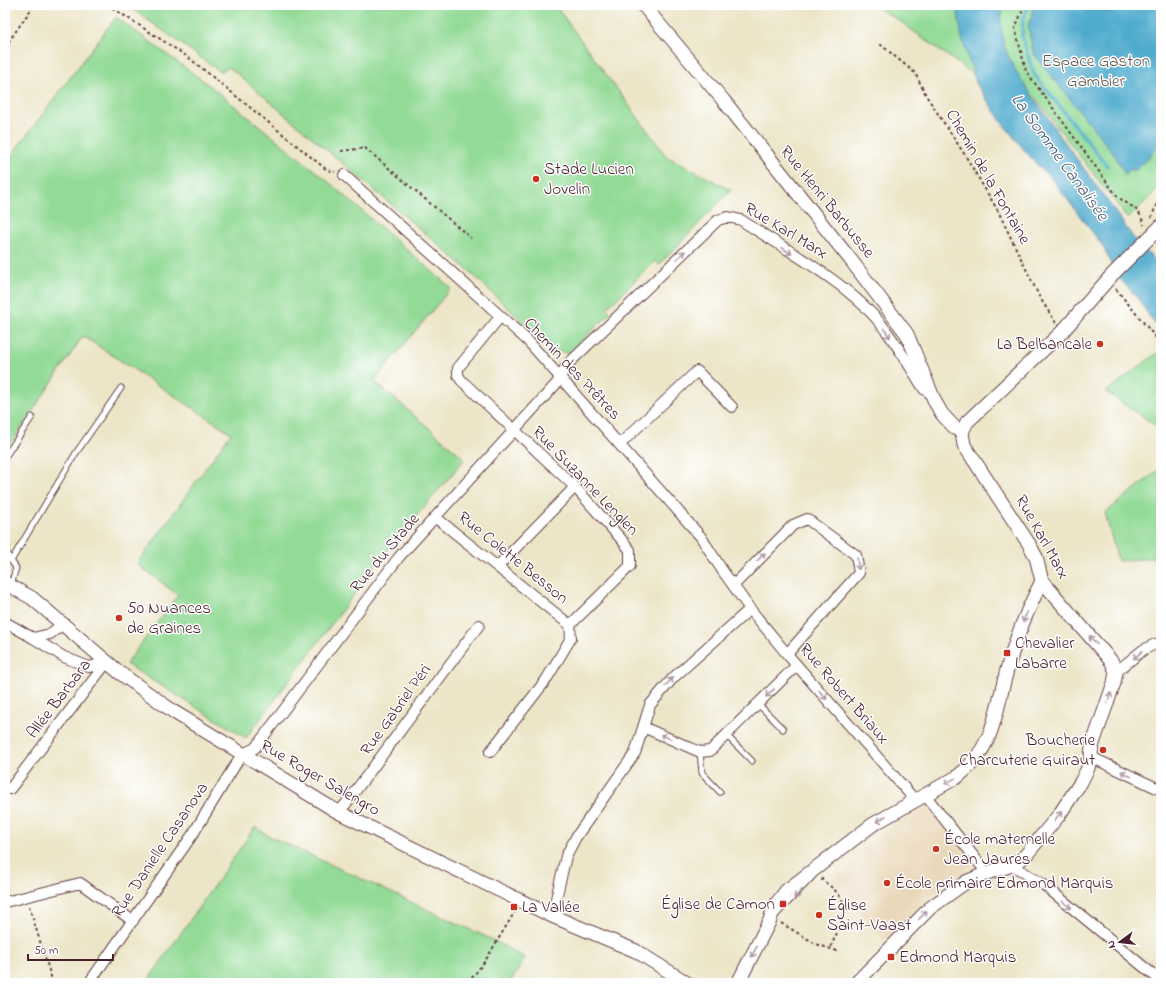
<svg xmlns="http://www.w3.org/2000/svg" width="1166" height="988" viewBox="0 0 1166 988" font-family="'Indie Flower',sans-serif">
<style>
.built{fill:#ead8ba}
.green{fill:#92da95;stroke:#6e7c60}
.water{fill:#4fabcd;stroke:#4c657c}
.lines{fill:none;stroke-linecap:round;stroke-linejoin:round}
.stream{stroke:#4fabcd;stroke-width:3.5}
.service-casing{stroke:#623d42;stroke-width:7}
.minor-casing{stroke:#623d42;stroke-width:12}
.tertiary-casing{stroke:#623d42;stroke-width:15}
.path{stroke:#623d42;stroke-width:2;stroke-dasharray:3 3;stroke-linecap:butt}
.service{stroke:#fff;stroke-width:5}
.minor{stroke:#fff;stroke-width:10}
.tertiary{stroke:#fff;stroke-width:13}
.oneway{stroke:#ae9aa0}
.poi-dot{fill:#c8321e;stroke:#fff;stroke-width:1.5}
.labels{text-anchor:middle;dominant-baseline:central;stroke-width:3;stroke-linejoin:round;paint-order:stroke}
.park-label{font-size:17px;fill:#60574b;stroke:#fff}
.poi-label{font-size:17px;fill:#4a1f2b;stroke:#fff;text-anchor:start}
.street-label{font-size:17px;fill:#4a1f2b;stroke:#fff}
.water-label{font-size:18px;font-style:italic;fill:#4c5e74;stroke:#fff}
</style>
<rect width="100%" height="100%" fill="#fff"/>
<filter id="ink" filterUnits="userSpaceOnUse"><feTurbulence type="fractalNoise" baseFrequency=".025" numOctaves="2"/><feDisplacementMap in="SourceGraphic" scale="8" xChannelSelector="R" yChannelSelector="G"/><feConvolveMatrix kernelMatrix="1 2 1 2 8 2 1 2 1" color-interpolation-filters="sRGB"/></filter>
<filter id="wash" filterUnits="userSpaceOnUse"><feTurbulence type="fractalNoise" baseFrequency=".012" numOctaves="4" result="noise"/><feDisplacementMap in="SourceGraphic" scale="16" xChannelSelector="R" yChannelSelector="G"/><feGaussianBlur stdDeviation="0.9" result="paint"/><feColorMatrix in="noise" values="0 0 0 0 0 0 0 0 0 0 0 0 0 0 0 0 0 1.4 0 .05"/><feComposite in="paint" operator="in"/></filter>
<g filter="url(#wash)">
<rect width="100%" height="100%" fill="#ece5c7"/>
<path class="built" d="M925 805 973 864 928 897 885 941 832 880 856 861 860 865 868 858 862 850 891 826Z"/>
<path class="green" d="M127 5H555L667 157 731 190 659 265 655 261 607 308 611 313 568 353 553 351 467 269 229 67 221 72Z
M873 5H1161V186L1128 219 1034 96 999 93 898 20Z
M116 17 210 86 324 178 451 288 374 381 465 459 385 553 246 738 126 664 178 595 137 564 231 433 83 336 5 452V164Z
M1161 350V429L1106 392Z
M1161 468V557L1118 561 1105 513Z
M255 827 267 835 495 941 525 958 511 981 513 983H146Z"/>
<path class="water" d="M954 5H1005C1001 15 1000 25 1002 35 1006 60 1024 83 1038 104 1069 150 1104 194 1135 240 1141 250 1156 257 1161 269 1164 277 1161 322 1161 333L1135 295 1119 278 1102 245 1051 178 1036 164 1002 123 977 85 962 39 958 13Z
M1035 5H1161V144L1136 170H1129L1125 174 1114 154 1033 53 1028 25Z"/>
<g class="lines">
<path class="stream" d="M1030 5 1023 18 1022 37 1034 74 1107 166"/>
</g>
</g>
<g filter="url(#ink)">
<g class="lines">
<g class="service-casing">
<path id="service" d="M5 457 32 417
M5 551 16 568 11 585
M11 561 76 453 121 388
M758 704 783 729
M726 735 752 761
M700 752 702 773 720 792
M774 917 813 876"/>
</g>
<g class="minor-casing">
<path id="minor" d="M344 175 528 341 701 537 722 570 750 609 787 654 915 800
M620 444 697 371 732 407
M435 517 570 625
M498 566 575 487
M734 585 793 525 807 519 856 555 859 573 787 654
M5 622 33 638 50 634 64 623
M33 638 64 657 89 667 107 662
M1116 672 1143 650 1155 644 1161 646
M643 727 700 752 710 751 797 665
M490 752 546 680 571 638 570 625 630 566V550L622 540 575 487 461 380 458 375V368L500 317
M1091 757 1161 790
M5 788 10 789 107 662
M925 795 987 873
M338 812 345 805 479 625
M1015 864 1017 868 1044 885 1161 981
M5 902 80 883 133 921
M552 916 566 856 576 837 635 753 650 705 673 678 750 609
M89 983 193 834 237 762 243 754 255 748 399 557 557 383 567 365 718 220 728 217 741 220C786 250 851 284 884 328 899 347 911 369 924 389L930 393"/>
</g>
<g class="tertiary-casing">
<path id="tertiary" d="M643 5 724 101 850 259 907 334 935 402 942 414 955 428 962 432
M5 583 32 598 120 673 174 712 338 812 552 916 636 951 687 983
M738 983 770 920 774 907 786 891 872 825 957 777C997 746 995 709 1009 663 1017 635 1028 608 1042 581
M856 983 930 908 966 882 987 873 1015 864 1026 855 1059 815 1081 782 1088 768 1091 757 1092 746 1114 683 1116 672 1112 662 1042 581 1036 557 1029 544 964 445 962 432 967 422 1062 332 1112 275 1161 226"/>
</g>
<path class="path" d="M108 5 188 57 327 170 335 172
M1025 5 1015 28 1026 71 1111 188C1114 192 1118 197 1122 200 1135 209 1139 208 1144 225
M880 44 915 73 927 97 965 155 998 211 1040 298 1056 323
M5 47 34 5
M341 151 365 148 471 238
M1151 218 1157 204 1161 200
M1116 289 1161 344
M823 878 822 880C858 905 843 916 830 949
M29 906 53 983
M781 923 816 944 837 951
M468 983 485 961 516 910"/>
<use href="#service" class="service"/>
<use href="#minor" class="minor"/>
<use href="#tertiary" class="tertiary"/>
</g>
<defs><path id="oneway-shaft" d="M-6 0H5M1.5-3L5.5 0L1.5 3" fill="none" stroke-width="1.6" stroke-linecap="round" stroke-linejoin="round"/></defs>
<g class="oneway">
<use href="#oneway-shaft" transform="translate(787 251) rotate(33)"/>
<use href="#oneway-shaft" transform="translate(681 255) rotate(-44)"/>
<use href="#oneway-shaft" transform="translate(887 333) rotate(57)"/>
<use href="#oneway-shaft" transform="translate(761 557) rotate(-46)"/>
<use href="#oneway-shaft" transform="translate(858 564) rotate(82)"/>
<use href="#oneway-shaft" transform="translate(1025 617) rotate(113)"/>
<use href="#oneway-shaft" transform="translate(1093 640) rotate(-131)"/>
<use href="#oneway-shaft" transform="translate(1138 655) rotate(137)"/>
<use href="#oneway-shaft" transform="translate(669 682) rotate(-49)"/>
<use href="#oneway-shaft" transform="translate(770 693) rotate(136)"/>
<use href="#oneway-shaft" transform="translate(823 695) rotate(49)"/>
<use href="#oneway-shaft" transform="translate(1109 698) rotate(-70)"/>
<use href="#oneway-shaft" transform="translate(666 737) rotate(-157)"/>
<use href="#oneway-shaft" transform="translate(1126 774) rotate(-153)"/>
<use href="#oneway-shaft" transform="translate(950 781) rotate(151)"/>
<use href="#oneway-shaft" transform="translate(1058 816) rotate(-52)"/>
<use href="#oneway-shaft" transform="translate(881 819) rotate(148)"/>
<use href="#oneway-shaft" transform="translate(798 894) rotate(133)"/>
<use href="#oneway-shaft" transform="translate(1067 905) rotate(40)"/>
<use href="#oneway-shaft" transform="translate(923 915) rotate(-46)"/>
<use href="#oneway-shaft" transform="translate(754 952) rotate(117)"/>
</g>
</g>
<g class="poi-dot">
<circle cx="536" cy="179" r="4"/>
<circle cx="1100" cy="344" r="4"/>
<circle cx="119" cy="618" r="4"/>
<rect x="1003" y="649" width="8" height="8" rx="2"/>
<circle cx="1103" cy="750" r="4"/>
<circle cx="936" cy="849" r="4"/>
<circle cx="887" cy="883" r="4"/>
<rect x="779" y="900" width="8" height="8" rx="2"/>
<rect x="510" y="903" width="8" height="8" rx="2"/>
<circle cx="819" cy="915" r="4"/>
<rect x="887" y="953" width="8" height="8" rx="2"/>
</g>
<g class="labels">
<g class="park-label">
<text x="1096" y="61">Espace Gaston<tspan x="1096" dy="20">Gambier</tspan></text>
</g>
<g class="poi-label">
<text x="544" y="169">Stade Lucien<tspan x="544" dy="20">Jovelin</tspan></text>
<text x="1092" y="344" text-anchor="end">La Belbancale</text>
<text x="127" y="608">50 Nuances<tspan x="127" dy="20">de Graines</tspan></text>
<text x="1015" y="643">Chevalier<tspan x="1015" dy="20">Labarre</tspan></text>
<text x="1095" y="740" text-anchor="end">Boucherie<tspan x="1095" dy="20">Charcuterie Guiraut</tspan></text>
<text x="944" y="839">École maternelle<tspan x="944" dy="20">Jean Jaurès</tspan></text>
<text x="895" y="883">École primaire Edmond Marquis</text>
<text x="775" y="904" text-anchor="end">Église de Camon</text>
<text x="827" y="905">Église<tspan x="827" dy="20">Saint-Vaast</tspan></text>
<text x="522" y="907">La Vallée</text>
<text x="899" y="957">Edmond Marquis</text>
</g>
<g class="street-label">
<text transform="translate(988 177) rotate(60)">Chemin de la Fontaine</text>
<text transform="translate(827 202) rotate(51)">Rue Henri Barbusse</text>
<text transform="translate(786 231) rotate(31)">Rue Karl Marx</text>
<text transform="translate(572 369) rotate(47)">Chemin des Prêtres</text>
<text transform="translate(585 481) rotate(46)">Rue Suzanne Lenglen</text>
<text transform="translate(1042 537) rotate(61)">Rue Karl Marx</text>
<text transform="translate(385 553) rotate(-50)">Rue du Stade</text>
<text transform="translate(513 558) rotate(39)">Rue Colette Besson</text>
<text transform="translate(844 694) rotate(49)">Rue Robert Briaux</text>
<text transform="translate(59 699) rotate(-53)">Allée Barbara</text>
<text transform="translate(396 710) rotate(-54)">Rue Gabriel Péri</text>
<text transform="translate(320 778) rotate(30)">Rue Roger Salengro</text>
<text transform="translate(160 850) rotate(-56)">Rue Danielle Casanova</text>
</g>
<g class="water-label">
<text transform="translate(1059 158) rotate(54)">La Somme Canalisée</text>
</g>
</g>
<rect width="1166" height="988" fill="none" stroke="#fff" stroke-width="20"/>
<g transform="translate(1120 942) rotate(255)" stroke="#ffffff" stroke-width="3" paint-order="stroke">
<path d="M0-3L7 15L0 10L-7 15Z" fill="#4a1f2b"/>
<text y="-6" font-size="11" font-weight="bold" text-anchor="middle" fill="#4a1f2b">N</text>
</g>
<path d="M28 954v6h85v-6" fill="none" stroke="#4a1f2b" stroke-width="2"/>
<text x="34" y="954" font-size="12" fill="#4a1f2b" stroke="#ffffff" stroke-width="3" paint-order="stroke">50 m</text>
</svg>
